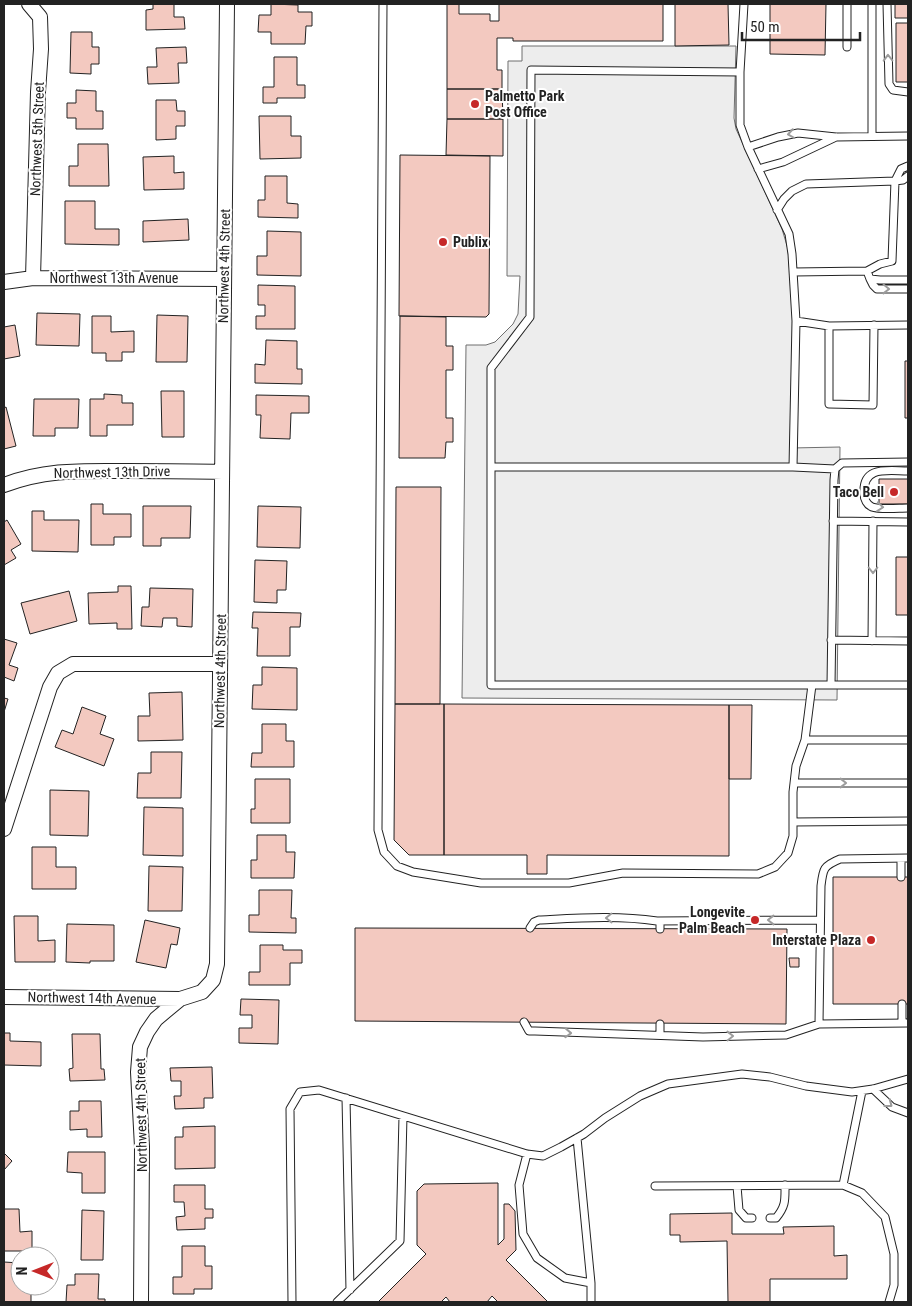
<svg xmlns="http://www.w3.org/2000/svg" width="912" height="1306" viewBox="0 0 912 1306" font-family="'Roboto Condensed',sans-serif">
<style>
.parking{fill:#ededed;stroke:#6f6f6f}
.building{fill:#f3c9c0;stroke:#222}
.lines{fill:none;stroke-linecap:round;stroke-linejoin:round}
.lane-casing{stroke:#222;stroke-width:9}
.street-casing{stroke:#222;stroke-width:16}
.lane{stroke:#fff;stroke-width:7}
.street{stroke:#fff;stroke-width:14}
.oneway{stroke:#9c9c9c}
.poi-dot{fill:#c62828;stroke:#fff;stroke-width:2}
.labels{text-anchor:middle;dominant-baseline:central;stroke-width:4;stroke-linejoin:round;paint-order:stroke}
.poi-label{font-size:14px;font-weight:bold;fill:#222;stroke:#fff;text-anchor:end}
.street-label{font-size:14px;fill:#222;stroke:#fff}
</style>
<rect width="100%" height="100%" fill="#fff"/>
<path class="parking" d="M522 46H736L734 118 736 129 782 229 788 249 793 313 791 448 840 447 837 700 462 698 466 345H486L495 342 513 324 518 314 520 276H507L508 61H522Z"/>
<path class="building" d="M153 4H174V17H184L185 29 146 30V10L153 9Z
M271 4 298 5V12H312V26H306L305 44H271V32H258L259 15H271Z
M447 4H459V14H490V21H499V4H663V41H513V38H497V70H502V89H447Z
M675 4H728L729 45 675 46Z
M770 4H826L825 55 770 54Z
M895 4H908V18H895Z
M896 23H908V82H896Z
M71 32H92V47H99V64H91V74L70 73Z
M186 47 187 63H178L179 83 148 84 147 67H157L156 48Z
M274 57H297V85H305V98H277V103H263V87H274Z
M447 89H502L503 119H447Z
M76 90 96 91V111H103V129H76V118H67V103H76Z
M156 100H176L177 111H185V126H176V139L156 140Z
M259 116H291V136H301V158L260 159Z
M447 119H503V156L446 155Z
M78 144H108L109 186H69V166H78Z
M400 155 490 156 489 314 486 317 399 316Z
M174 156V173L184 172V189L144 190 143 157Z
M265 176H287V203L298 204V218L258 217V200H265Z
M65 201H95V229H119V245L65 244Z
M188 219 189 240 143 242V221Z
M267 231 301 232V276L257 275V256H267Z
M258 285 295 286V329H256V316H265V305H258Z
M37 313 80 314 79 346 36 345Z
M157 315 188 316 187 362H156Z
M92 316H111V332L134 331V352H122V361H106V353H92Z
M400 316 446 317V346H453V370H446V418H453V442H446L445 458H399Z
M15 325 20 356 4 359V361V327Z
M266 340 297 341V369H302V384L255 383V364L265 365Z
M905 361H908V418H905Z
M161 391H184V437H162Z
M104 394 122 395V403H133V425H107V436H90V399H104Z
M256 395 309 396V413H291L290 439 260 438 261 415H256Z
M34 399H79L78 428H55V436H33Z
M6 407 16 446 4 449V408Z
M879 479H908V504H879Z
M396 487H441L440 704H395Z
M91 504H103V514H131V537H114V545H91Z
M143 506H191L190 538H161V546H143Z
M258 506 301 507 300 548 257 547Z
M32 511H44V520H79L78 552 32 551Z
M7 520 21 544 11 550 16 558 4 565V522Z
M896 557H908V615H896Z
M255 560 287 561 286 590H277V603L254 602Z
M118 586H131L132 629H117V623L89 624 88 593 118 592Z
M150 588 193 589 192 627 177 626V618H163L162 627 141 626 142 607H149Z
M69 591 77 621 30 634 21 603Z
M253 612 301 613 300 627H290V656H257L258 628H252Z
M4 639 17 643 9 665 18 668 14 681 4 677Z
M262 667 297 668V710L252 709 253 685H262Z
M182 692 183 740 138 741V716H150L149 693Z
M4 698 8 699 4 712Z
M395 704H444V855H409L394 840Z
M444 704 729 705V856L547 855V874H527V855H444Z
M729 705H752L751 779H729Z
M82 707 106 716 100 734 114 739 104 766 55 747 62 730 73 734Z
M262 724H286V741H294V767H251L252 753H262Z
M151 752H182L181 798H137L138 773H151Z
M255 779H290V823H251V809H255Z
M50 790 89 791 88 836 50 835Z
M144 807 183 808V856L143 855Z
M257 835H286V852H295L294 878H251V860H257Z
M32 847H56V867H76V889H32Z
M149 866 183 867 182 911H148Z
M833 877H908V1004H833Z
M259 890H292L291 918H296V933L249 932V915H259Z
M14 916H38V941L55 940V962H15Z
M145 920 180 928 177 945 171 944 166 968 136 962Z
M67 924 114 925V961H90V963L66 962Z
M355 928 787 929 786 1024 355 1021Z
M260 945H283V950H302V963H290V985H249V972H260Z
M789 958H799V967H790Z
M241 999 279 1000 278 1044 239 1043V1028H252V1015H240Z
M4 1033H10V1041L41 1042V1066L4 1065Z
M72 1034H100L101 1069H104L105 1080 70 1081 69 1069 73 1068Z
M212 1067 213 1098H204V1108L175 1109 174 1096H181V1081H171L170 1068Z
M79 1101H101L102 1137H87V1129L70 1130V1111H79Z
M215 1126V1168L175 1169V1137H183V1127Z
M68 1152H105V1193H82V1173L67 1172Z
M4 1153 12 1161 4 1170Z
M498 1183V1245L504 1239V1204H509L515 1211 516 1250 506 1260 548 1302H498L492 1296 487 1302H450L446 1297 441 1302H378L426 1254 417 1245V1191L424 1184Z
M174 1185H205V1209H213V1218H205V1229L177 1230 176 1217 185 1216 184 1202H174Z
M4 1209H19L20 1232 32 1231V1251H4Z
M82 1210 104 1211 103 1260H81Z
M732 1213V1234H784L783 1227 834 1226V1256L847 1255V1279H770V1302H711H728L727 1241 680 1242V1235H670V1214Z
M182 1246H205V1266H212V1289H194V1294H173V1277H182Z
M4 1262 20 1263V1286H31V1302H4Z
M75 1274H99L98 1299H105V1302H66L67 1285H75Z"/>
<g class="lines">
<g class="lane-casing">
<path id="lane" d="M383 4 378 830 384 852 397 866 413 872 481 883H569L623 873 758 874 775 867 788 853 793 836V792L796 766 805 740 812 685
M744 4 740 72V125L748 147 789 234 792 254 796 321 793 467
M872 4V136
M887 4 889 84 893 90 908 92
M847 47V4
M740 72 531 70 530 317 491 368V685H908
M748 147 778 137 798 133 836 137 908 136
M758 169 783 162 836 137
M895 181 901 169 908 166
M895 181 903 180 908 176
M777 210 784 199 792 191 806 184 895 181 892 261 880 264 867 271 794 272
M867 271 870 279 880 280H908
M870 279 873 285 877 289H908
M796 321 829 326 908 325
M829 326V404L873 405 874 325
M491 467H793L835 469 834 480 831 685
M835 469 842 463 908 462
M908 471C888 471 862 465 864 494 864 499 867 505 872 507 880 510 899 508 908 508
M833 521 908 522
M831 640 908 641
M872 641 873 521
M805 740H908
M794 783H908
M793 822 908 821
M908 858 840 859C823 866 823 869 821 886L819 1024 908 1023
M901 859V877
M530 928 534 922 539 920C578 918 618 915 657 921L820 920
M660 929V921
M902 1004V1023
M524 1022 529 1031H535L703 1037 786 1035 819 1024
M660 1024V1035
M873 1089 892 1107 908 1113
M346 1098 350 1290
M527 1154 519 1185 523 1234 537 1258 565 1278 591 1283 577 1138
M843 1185 862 1091
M655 1186 843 1185 862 1193 885 1217 894 1254V1285L889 1302
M737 1186 739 1210 746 1218H752
M770 1218H776C786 1206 785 1200 785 1185
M591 1283V1302
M292 1302 290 1109 300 1092 319 1090 527 1154 543 1156 561 1147 584 1134 605 1118 640 1096 668 1084 742 1074 770 1077 806 1086 852 1092 873 1089 908 1079
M337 1302 400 1241 403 1116"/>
</g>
<g class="street-casing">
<path id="street" d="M29 4 40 17 41 49 38 92 33 278
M4 282 33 278 224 279
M4 485C46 469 82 471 126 471 158 471 190 471 222 472
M4 829 50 687 58 673 73 664H220
M4 997 180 999
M141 1302 142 1147 138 1072 140 1047 147 1032 156 1019 180 999 202 992 213 980 217 964 227 4"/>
</g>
<use href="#lane" class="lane"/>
<use href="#street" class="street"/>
</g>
<defs><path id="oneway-chevron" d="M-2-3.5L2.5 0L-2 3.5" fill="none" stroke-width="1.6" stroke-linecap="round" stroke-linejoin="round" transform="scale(1.25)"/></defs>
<g class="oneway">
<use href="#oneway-chevron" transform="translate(888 58) rotate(-91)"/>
<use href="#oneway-chevron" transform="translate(791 134) rotate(171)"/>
<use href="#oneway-chevron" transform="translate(886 289) rotate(1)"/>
<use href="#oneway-chevron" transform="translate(880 507) rotate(5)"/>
<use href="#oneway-chevron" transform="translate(873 570) rotate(90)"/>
<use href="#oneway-chevron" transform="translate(843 783)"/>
<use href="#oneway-chevron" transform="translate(609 918) rotate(179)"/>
<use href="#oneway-chevron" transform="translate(771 920) rotate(180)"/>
<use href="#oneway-chevron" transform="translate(568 1033) rotate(2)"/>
<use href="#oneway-chevron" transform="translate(730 1036) rotate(-1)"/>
<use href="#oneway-chevron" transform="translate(889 1104) rotate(37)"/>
</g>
<g class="poi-dot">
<circle cx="475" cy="104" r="5"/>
<circle cx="443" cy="242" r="5"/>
<circle cx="894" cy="492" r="5"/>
<circle cx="755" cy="920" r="5"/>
<circle cx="871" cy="940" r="5"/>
</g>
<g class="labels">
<g class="poi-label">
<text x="485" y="96" text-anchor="start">Palmetto Park<tspan x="485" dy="16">Post Office</tspan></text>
<text x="453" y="242" text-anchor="start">Publix</text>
<text x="884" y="492">Taco Bell</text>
<text x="745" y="912">Longevite<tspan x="745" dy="16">Palm Beach</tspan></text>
<text x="861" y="940">Interstate Plaza</text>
</g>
<g class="street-label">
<text transform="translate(37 139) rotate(-88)">Northwest 5th Street</text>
<text transform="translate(224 266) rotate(-89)">Northwest 4th Street</text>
<text x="114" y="278">Northwest 13th Avenue</text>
<text transform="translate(112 472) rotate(-1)">Northwest 13th Drive</text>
<text transform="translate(220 671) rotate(-89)">Northwest 4th Street</text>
<text transform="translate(92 998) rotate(1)">Northwest 14th Avenue</text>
<text transform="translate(141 1115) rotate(-91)">Northwest 4th Street</text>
</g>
</g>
<rect width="912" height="1306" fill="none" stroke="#222222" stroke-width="10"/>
<g transform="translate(35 1271) rotate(270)"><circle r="24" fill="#ffffff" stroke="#a7a7a7"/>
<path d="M0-4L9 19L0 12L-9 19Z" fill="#c62828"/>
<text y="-8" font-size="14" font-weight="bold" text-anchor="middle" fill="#222222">N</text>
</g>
<path d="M742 32v8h118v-8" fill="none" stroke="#222222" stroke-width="2.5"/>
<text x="750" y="32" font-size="15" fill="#222222" stroke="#ffffff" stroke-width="4" paint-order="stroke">50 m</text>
</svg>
